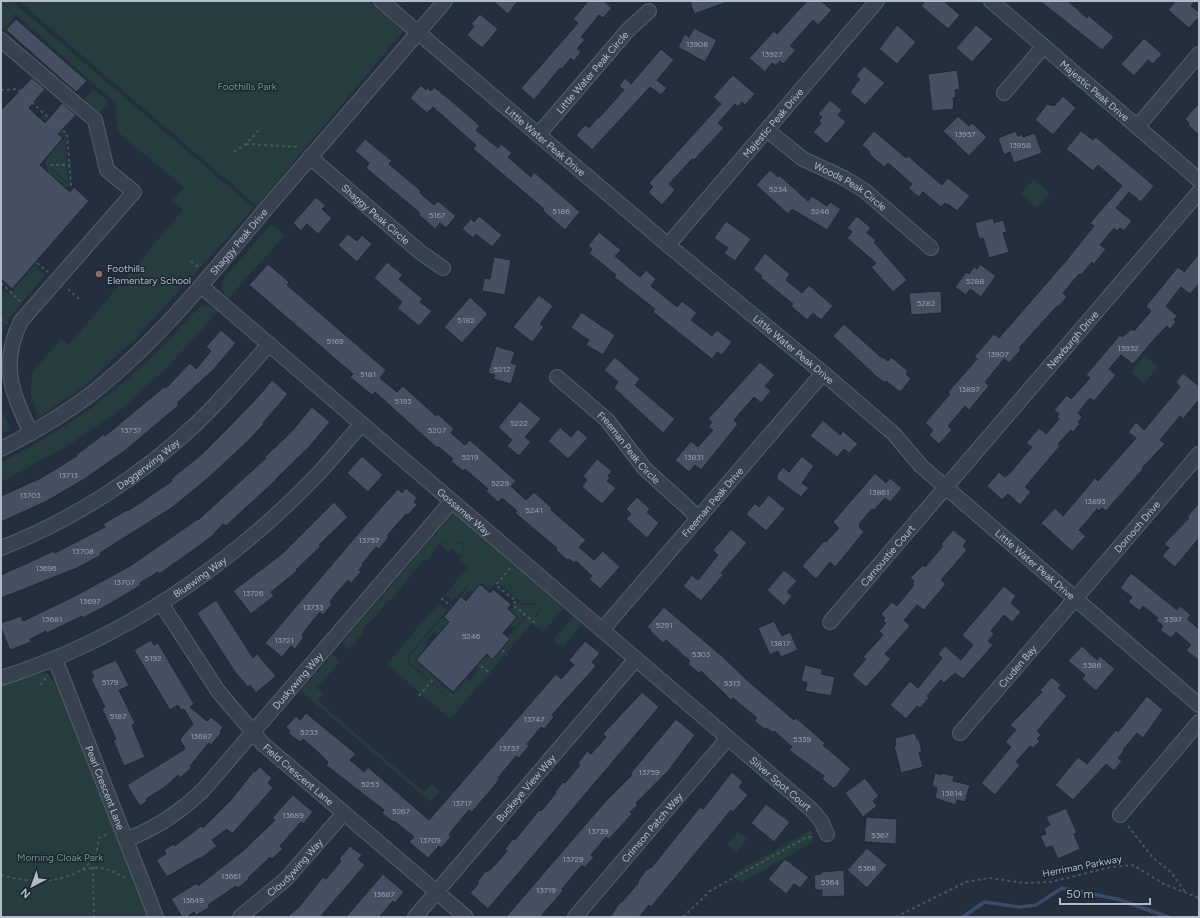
<svg xmlns="http://www.w3.org/2000/svg" width="1200" height="918" viewBox="0 0 1200 918" font-family="Figtree,sans-serif">
<style>
.green{fill:#263c3f}
.lines{fill:none;stroke-linecap:round;stroke-linejoin:round}
.stream{stroke:#394c67;stroke-width:3.5}
.building{fill:#455162;stroke:#1f2835}
.minor-casing{stroke:#565f6c;stroke-width:16}
.path{stroke:#44595c;stroke-width:2;stroke-dasharray:3 3;stroke-linecap:butt}
.minor{stroke:#38414e;stroke-width:14}
.education-dot{fill:#8d6e63;stroke:#1d2633;stroke-width:1.5}
.labels{text-anchor:middle;dominant-baseline:central;stroke-width:3;stroke-linejoin:round;paint-order:stroke}
.number-label{font-size:8px;fill:#98a1af}
.street-label{font-size:10px;fill:#b4bcc9;stroke:#1d2633}
.park-label{font-size:10px;fill:#6b9a76;stroke:#1d2633}
.poi-label{font-size:10px;fill:#b4bcc9;stroke:#1d2633;text-anchor:start}
</style>
<rect width="100%" height="100%" fill="#242f3e"/>
<path class="green" d="M1 1H12L254 208 135 339 82 388 38 417 30 391 33 371 61 339 69 345 183 210 173 200 184 187 118 132 115 103Z
M19 1H368L403 31 257 206Z
M1 2 16 15 2 31H1Z
M93 89 109 102 97 116 81 103Z
M43 115 65 133 68 183 52 169 49 160 51 170 69 185 67 187 48 172 46 160 64 138 41 117Z
M1034 179 1050 193 1037 208 1021 194Z
M271 224 285 235 228 299 222 290V281Z
M35 265 45 275 8 319 1 335V288L9 295Z
M205 306H210L218 311 170 365 118 412 64 448 1 482V462C78 425 143 373 198 308Z
M1145 356 1158 367 1144 384 1131 372Z
M1 407 10 430 1 434Z
M454 512 564 608 543 632 532 623 450 719 387 664 439 603 447 610 408 656V663L449 698H454L449 697 410 663 409 657 442 618 448 622 438 634 434 632 425 643 427 645 415 660 453 694 467 679 470 681 480 669 477 666 486 656 490 659 527 615 530 614H526L515 628 511 625 518 617 511 610 518 602 521 605H540L541 609 535 616 531 614 536 617 542 609 540 604 522 603 493 579 496 583 489 590 481 583 472 592 470 590 463 597 461 596 469 586 471 587 468 585 453 601 445 595 468 568 459 560C464 553 466 550 462 542L449 543H462L464 553 460 556 452 548 448 552 440 545 441 542H448L441 541 427 560 424 559 391 600 386 603 376 616 365 626 363 633 349 650 342 643Z
M574 616 583 623 563 648 553 640Z
M332 654 340 661 317 688 324 694 318 701 424 792 432 784 440 791 430 802 301 691Z
M38 673 47 674 56 683 148 917H1V686Z
M811 830 814 841 741 883 731 875Z
M738 832 747 839 736 853 727 845Z"/>
<g class="lines">
<path class="stream" d="M963 917 984 902 1019 907 1036 905 1062 888 1117 899 1168 917"/>
</g>
<path class="building" d="M493 1H518L508 14Z
M588 1H604L612 8 603 18 599 15 581 37 585 40 577 49 581 52 574 61 571 58 562 69 560 68 534 100 521 88 578 23 573 19Z
M690 1H726L727 2 694 14Z
M807 1H821L832 10 818 25 813 20 790 46 796 50 783 64 780 61 776 66 772 63 765 72 749 58 774 31 777 34Z
M925 1H944L960 15 948 29 921 6Z
M1040 1H1068L1087 18 1088 15 1114 37 1102 50Z
M1176 1H1195L1191 6 1199 12V17L1189 28 1168 10Z
M480 14 498 29 482 48 467 35 474 26 471 24Z
M16 19 87 81 76 92 6 30Z
M897 25 916 42 897 64 879 49Z
M976 25 993 39 972 62 956 48Z
M694 28 717 40 705 62 678 47 685 34 689 37Z
M1144 38 1162 54 1153 64 1148 60 1134 76 1121 64Z
M661 49 674 60 657 80 667 88 661 95 650 87 592 150 576 135 585 125 589 128 598 117 599 118 624 90 619 86 625 78 631 84Z
M864 66 885 83 865 105 850 92 860 79 856 76Z
M957 70 960 89 955 90 956 97 953 98 954 109 932 111 928 74Z
M733 75 755 94 745 105 742 102 738 107 735 104 718 123 724 128 694 160 692 159 669 184 675 190 662 205 648 192 653 187 649 183 721 104 713 97Z
M32 78 45 89 29 108 45 123 62 103 76 115 58 134 63 138 40 165 70 192 74 187 89 201 12 289 1 279V110Z
M421 85 426 90 427 87 431 91 434 87 455 104 480 126 476 130 498 148 501 144 512 153 508 157 531 177 534 172 580 212 565 230 542 210 544 209 473 149 476 145 433 107 427 113 410 98Z
M1063 96 1076 108 1053 135 1035 120 1047 104 1054 106Z
M830 100 842 110 838 115 846 122 827 144 813 132 821 123 819 121 822 117 818 114Z
M1199 103V135L1188 125 1189 123 1185 119Z
M958 116 969 126 972 123 987 137 969 156 943 131Z
M874 131 906 158 908 156 942 185 948 178 970 196 957 211 948 204 947 205 945 203 941 207 923 192 919 197 908 188 912 184 888 163 884 167 869 154 870 152 862 145Z
M1016 131 1018 136 1022 134 1023 137 1035 133 1042 153 1014 163 1010 152 1004 155 998 138Z
M1081 131 1093 140 1096 137 1154 186 1141 202 1129 192 1116 208 1132 221 1124 231 1120 228 1117 231 1114 228 1100 245 1106 249 1094 264 1092 262 1081 275 1079 274 1063 293 1067 297 1058 307 1057 306 1019 348 1021 350 1009 363 1004 359 985 382 989 386 969 410 965 406 948 426 952 430 939 444 929 435 933 430 925 423 950 394 948 392 977 359 974 357 994 334 999 338 1065 262 1094 226 1090 223 1122 186 1098 165 1093 171 1066 149Z
M365 139 392 161 389 164 421 191 420 193 434 205 438 201 456 216 446 228 440 223 435 229 418 214 420 213 366 168 369 163 355 151Z
M770 170 778 177 779 175 808 201 812 196 827 206 830 202 841 209 827 230 792 209 788 214 756 185Z
M316 197 326 206 322 209 332 218 318 234 307 224 301 231 293 223Z
M479 216 502 235 492 247 476 234 473 238 462 229 471 219 474 222Z
M857 216 871 228 867 233 876 240 874 242 907 280 893 292 871 267 876 263 847 238 852 232 847 228Z
M993 218 994 223 1003 220 1007 232 1003 233 1009 252 989 258 983 238 979 239 975 223Z
M726 221 751 239 735 261 724 253 728 248 714 238Z
M599 232 621 250 615 256 640 277 646 270 656 279 651 286 677 307 682 301 697 313 691 320 712 336 717 330 732 342 722 355 717 352 712 359 653 312 655 309 614 277 616 275 589 253 592 249 588 246Z
M348 234 357 241 362 235 372 244 357 262 338 245Z
M765 253 790 274 786 280 802 293 809 285 833 306 821 320 813 313 807 320 791 306 793 304 761 278 762 276 753 269Z
M1199 254V284L1190 294 1181 287 1166 306 1177 316 1174 320 1176 322 1170 329 1167 326 1157 336 1133 364 1121 355 1109 369 1116 375 1094 401 1090 398 1078 413 1082 417 1078 422 1080 424 1073 432 1071 430 1058 444 1060 446 1025 487 1031 492 1020 505 1008 494 1002 500 987 486 999 472 1005 477 1010 473 1032 447 1026 443 1039 428 1046 434 1059 419 1057 417 1059 414 1054 410 1067 395 1071 399 1090 378 1086 375 1120 335 1122 337 1132 329 1134 331 1151 311 1146 306 1178 267 1184 272Z
M494 257 511 260 505 295 482 291 484 278 490 279Z
M387 262 403 275 399 279 423 299 420 302 432 311 419 326 397 308 402 302 374 278Z
M268 264 289 282 287 285 386 370 380 378 397 392 403 386 436 416 438 414 454 429 451 433 465 445 470 440 516 481 511 486 526 500 534 492 552 508 551 510 586 540 579 547 594 560 603 551 620 567 600 589 589 579 592 576 576 561 574 563 569 559 567 560 556 550 557 548 515 513 517 511 502 498 498 502 486 491 488 489 465 469 463 471 451 461 453 459 439 447 437 448 375 392 372 395 350 377 353 374 249 285Z
M980 264 996 276 981 297 970 289 966 295 955 287 966 272 969 274 974 267 977 269Z
M941 291 942 313 911 315 909 293Z
M539 295 553 306 540 324 544 327 532 342 513 327Z
M470 297 488 314 462 343 444 327Z
M581 312 615 335 603 355 586 345 589 340 571 328Z
M844 324 882 358 883 357 888 361 891 357 908 371 906 374 911 379 900 392 886 381 885 383 877 377 833 336Z
M221 330 236 343 213 370 177 403 179 405 127 449 86 478 47 501 1 522V496L41 478 77 456 76 455 104 434 105 436 164 387 166 388 190 363 196 369 211 351 206 347Z
M496 346 515 352 511 363 517 365 511 384 493 379 495 375 488 373Z
M615 357 640 379 635 385 675 419 663 433 614 388 618 382 604 370Z
M760 362 775 375 765 386 771 391 761 403 754 397 734 420 738 424 701 470 695 465 689 472 675 460 691 441 698 447 713 430 708 427 712 422 708 419Z
M1183 373 1199 386V400L1183 419 1180 416 1160 440 1165 444 1142 468 1143 469 1106 511 1102 508 1099 511 1097 509 1079 530 1086 536 1072 551 1041 523 1055 508 1063 516 1095 478 1098 481 1136 438 1128 432 1136 422 1144 430 1180 387 1176 382Z
M272 380 288 394 263 423 264 424 247 442 207 479 173 507 100 553 101 555 77 568 1 598V575L54 551 55 553 105 527 103 524 127 510 128 511 172 481 171 479 202 454 222 434 257 398Z
M520 401 541 419 525 437 531 442 519 456 507 446 512 440 498 427Z
M312 407 330 422 310 446 276 479V480L226 526 223 524 211 537 182 558 159 574 158 572 140 583 141 585 111 603 83 618 82 616 47 633 46 631 30 639 31 642 10 650 1 628V623L21 616 23 621 73 597 130 566 198 519V520L266 458 265 457 292 431Z
M823 420 840 435 843 431 858 444 849 453 844 449 837 457 810 436Z
M560 427 571 437 578 429 588 438 568 459 548 441Z
M362 456 383 475 368 492 347 473Z
M802 456 814 466 802 483 809 488 801 497 777 479V475L783 467 789 472Z
M597 459 612 471 608 476 610 478 607 481 616 488 602 504 582 487 587 480 583 476Z
M875 473 886 483 890 478 902 488 890 502 885 498 874 510 872 509 859 524 860 526 859 527 864 532 835 567 830 562 816 579 802 566 824 541 826 542 839 528 833 522Z
M406 488 417 498 414 502 417 505 408 515 406 514 387 536 389 537 379 549 376 547 362 564 363 565 359 570 361 572 351 583 348 580 334 596 330 602 332 604 323 615 320 612 306 629 302 636 304 637 295 649 291 646 282 657 265 643 369 521 398 489 402 493Z
M769 495 785 509 766 531 746 514 755 503 759 507Z
M637 497 650 509 647 512 659 523 647 538 626 519 631 514 626 509Z
M334 502 348 517 319 545 321 546 296 570 297 571 271 592 274 596 251 614 233 591 283 553Z
M1199 503V538L1175 567 1162 556 1169 548 1164 544 1189 518 1187 517Z
M731 529 747 543 721 573 723 575 701 601 683 586 692 575 698 580 718 555 713 550Z
M953 530 967 541 963 546 967 550 941 580 946 584 924 610 917 605 904 620 910 626 885 654 891 659 866 687 852 675 866 659 863 657 883 635 879 631 886 623 883 621 885 618 881 614 892 602 897 606 914 585 912 584 914 581 910 578 923 565 925 567 943 546 941 544Z
M784 570 797 581 787 592 792 596 784 606 767 590Z
M1131 573 1177 610 1180 606 1191 615 1187 619 1199 629V661L1186 650 1191 645 1176 632 1171 638 1160 630 1163 626 1156 620 1158 618 1143 606 1140 611 1128 602 1132 597 1120 588Z
M480 584 490 593 493 589 511 604 508 609 517 617 503 633 510 639 492 660 487 654 453 692 416 660 449 622 444 617 461 596 466 601Z
M1004 586 1016 596 1011 603 1021 612 1012 622 1004 615 991 631 994 634 988 641 993 645 963 679 955 673 944 683 941 680 927 696 929 698 920 708 917 706 906 719 890 705 910 681 918 688 942 658 938 654 945 646 961 660 973 645 962 635Z
M216 600 253 658 257 654 276 676 256 693 250 685 248 687 235 672 197 613Z
M664 607 723 657 748 681 794 720 796 718 825 743 823 745 851 769 836 787 833 788 822 779 824 776 789 750 792 747 774 731 773 733 767 728 766 730 754 721 757 718 733 698 731 700 701 671 699 673 688 664 690 661 666 640 663 643 650 631 651 630 647 627Z
M774 621 782 636 790 632 798 650 781 657 778 651 770 655 758 628Z
M151 640 154 645 158 643 194 704 190 707 207 721 211 717 223 727 220 732 221 733 211 745 209 743 190 766 191 768 180 778 178 775 165 787 146 799 147 801 140 806 127 785 185 749 180 739 193 724 184 709 181 710 178 705 170 710 134 650Z
M585 641 600 653 592 662 596 666 552 715 554 717 544 729 541 727 527 744 529 746 519 758 516 756 498 778 499 780 472 812 469 810 452 830 449 835 451 837 441 848 439 846 428 858 409 842 414 837 394 821 393 822 382 813 384 810 340 776 326 765 328 762 319 753 303 739 300 742 288 733 290 731 286 727 296 716 300 720 306 713 356 754 350 760 364 772 368 767 429 820 556 674 561 679 574 665 569 660Z
M1082 646 1097 660 1100 656 1115 669 1096 691 1082 679 1085 675 1068 661Z
M116 660 129 686 119 690 135 723 132 725 145 757 124 766 113 740 116 739 102 709 105 707 91 679 94 677 91 671Z
M805 665 822 669 821 674 835 677 831 696 805 691 807 683 801 681Z
M1052 677 1061 685 1058 688 1067 696 1037 731 1041 735 1037 739 1040 741 1033 748 1030 746 1016 762 1020 765 995 795 981 783 1011 747 1005 742 1016 730 1010 725 1042 692 1040 690Z
M642 692 659 707 488 909 470 893 479 883 477 882 486 871 487 872 493 867 507 851 505 849 514 838 515 840 539 810 541 811 556 793 555 792 563 782 565 783 580 765 578 763 587 751 591 754 606 737 603 734Z
M1147 696 1163 710 1143 738 1137 733 1123 750 1124 751 1118 758 1122 761 1114 771 1106 764 1073 800 1055 785 1078 757 1087 764 1116 730 1118 732Z
M676 719 695 735 669 770 636 803 638 805 630 812 632 814 609 839 606 837 591 855 594 857 584 868 582 865 562 889 563 891 540 917H506L604 803 632 775 630 774Z
M915 733 917 739H919L922 752H919L923 767 901 773 894 746 896 745 895 738Z
M260 767 272 778 268 783 273 788 232 834 227 829 212 840 217 846 200 859 199 858 167 877 156 860 166 854 164 850 174 844 175 846 201 826 203 828 230 801 254 771 255 772Z
M732 772 743 782 739 787 748 795 733 812 731 810 651 907 649 905 639 917H610L621 901 622 902 639 882 638 881 646 870 652 867 700 807 703 809Z
M935 773 941 775 942 773 954 776 953 781 970 785 965 802 957 800 956 805 935 798 937 788 932 786Z
M865 778 879 796 873 801 877 806 863 817 845 793Z
M293 795 313 812 303 824 301 822 280 846 283 849 272 859 270 857 248 878 249 879 238 888 236 886 208 905 210 907 196 915 194 912 187 917H182L171 899 197 883 198 886 244 850 275 820 272 818Z
M766 804 790 822 774 842 751 823Z
M1066 808 1077 833 1074 834 1080 849 1058 859 1052 846 1046 848 1040 836 1046 834 1044 828 1050 825 1046 817Z
M866 817 897 819 896 844 864 842Z
M350 846 362 855 358 859 365 865 320 917H287L299 907 323 877 326 879 341 861 339 859Z
M867 848 887 865 867 888 847 870Z
M785 859 809 877 800 888 794 884 786 894 768 879Z
M844 870 845 896 822 897V890H815L814 875 821 874V872Z
M383 874 404 892 395 903 393 901 379 917H346Z"/>
<g class="lines">
<g class="minor-casing">
<g id="minor">
<path id="s1" d="M381 1 668 245 823 373 894 434 921 466 1199 705"/>
<path id="s2" d="M991 1 1199 180"/>
<path d="M1 40 95 120 107 170 134 192 21 321C0 364 11 391 31 433"/>
<path d="M1004 93 1044 46"/>
<path d="M1137 127 1199 54"/>
<path id="s3" d="M767 130 803 159 844 178 865 191 931 248"/>
<path id="s4" d="M538 135 628 30 649 11"/>
<path id="s5" d="M310 157 420 252 443 268"/>
<path id="s6" d="M668 245 877 1"/>
<path id="s7" d="M201 286 812 810 821 821 827 834"/>
<path id="s8" d="M557 377 607 420 645 469 699 518"/>
<path id="s9" d="M1 449C34 432 67 413 96 390 162 337 215 269 270 204 328 137 387 69 445 1"/>
<path id="s10" d="M1 548C73 520 141 476 197 423 223 398 246 371 269 344"/>
<path id="s11" d="M161 603 218 691 263 744 466 917"/>
<path id="s12" d="M830 622 1199 192"/>
<path id="s13" d="M602 630 823 373"/>
<path id="s14" d="M55 659 156 917"/>
<path id="s15" d="M1 678C122 640 231 565 318 474 333 458 347 440 362 424"/>
<path id="s16" d="M960 733 1199 454"/>
<path d="M1120 815 1199 722"/>
<path id="s17" d="M126 840C156 828 181 812 204 789L452 501"/>
<path id="s18" d="M240 917 286 879 344 813"/>
<path id="s19" d="M415 917 636 659"/>
<path id="s20" d="M575 917 728 738"/>
</g>
</g>
<path class="path" d="M1 90 17 89 67 134 71 186
M246 144 300 147
M234 152 246 144 261 128
M50 165H70
M191 261 199 268
M37 263 48 272
M1 283 22 303
M68 289 80 300
M1 319 7 323
M510 568 496 585 516 601 513 605 535 623
M441 598 451 606
M502 650 507 655
M481 666 491 674
M40 685 48 675
M419 696 433 679
M1128 826 1153 858 1171 872 1186 893
M93 867 94 917
M83 870C100 865 110 869 125 878
M1 875C30 884 73 885 93 859 97 854 98 844 99 838L109 833
M683 917 710 891 807 837H812
M896 917 966 882 990 878 1025 883 1051 882 1111 867 1133 865 1164 884 1199 898"/>
<use href="#minor" class="minor"/>
</g>
<circle class="education-dot" cx="99" cy="274" r="4"/>
<g class="labels">
<g class="number-label">
<text x="697" y="44">13908</text>
<text x="772" y="54">13927</text>
<text x="965" y="134">13957</text>
<text x="1020" y="145">13958</text>
<text x="778" y="189">5234</text>
<text x="561" y="211">5186</text>
<text x="820" y="211">5246</text>
<text x="437" y="215">5167</text>
<text x="975" y="281">5288</text>
<text x="926" y="303">5282</text>
<text x="466" y="320">5182</text>
<text x="335" y="341">5169</text>
<text x="1128" y="348">13932</text>
<text x="998" y="354">13907</text>
<text x="502" y="369">5212</text>
<text x="368" y="374">5181</text>
<text x="969" y="389">13897</text>
<text x="403" y="401">5193</text>
<text x="519" y="423">5222</text>
<text x="131" y="430">13737</text>
<text x="437" y="430">5207</text>
<text x="470" y="457">5219</text>
<text x="694" y="457">13831</text>
<text x="68" y="475">13713</text>
<text x="500" y="483">5229</text>
<text x="879" y="492">13861</text>
<text x="30" y="495">13703</text>
<text x="1095" y="501">13893</text>
<text x="534" y="510">5241</text>
<text x="369" y="540">13757</text>
<text x="83" y="551">13708</text>
<text x="46" y="568">13696</text>
<text x="124" y="582">13707</text>
<text x="253" y="593">13726</text>
<text x="90" y="601">13697</text>
<text x="313" y="607">13733</text>
<text x="52" y="619">13681</text>
<text x="1173" y="619">5397</text>
<text x="664" y="625">5291</text>
<text x="471" y="636">5246</text>
<text x="284" y="640">13721</text>
<text x="780" y="643">13817</text>
<text x="701" y="654">5303</text>
<text x="153" y="658">5192</text>
<text x="1092" y="665">5386</text>
<text x="110" y="682">5179</text>
<text x="732" y="683">5313</text>
<text x="118" y="716">5187</text>
<text x="534" y="719">13747</text>
<text x="309" y="732">5233</text>
<text x="201" y="736">13687</text>
<text x="802" y="739">5339</text>
<text x="509" y="748">13737</text>
<text x="649" y="772">13759</text>
<text x="370" y="784">5253</text>
<text x="952" y="793">13814</text>
<text x="462" y="803">13717</text>
<text x="401" y="811">5267</text>
<text x="293" y="815">13689</text>
<text x="598" y="831">13739</text>
<text x="880" y="835">5367</text>
<text x="430" y="840">13709</text>
<text x="573" y="859">13729</text>
<text x="867" y="868">5368</text>
<text x="231" y="876">13661</text>
<text x="830" y="882">5364</text>
<text x="546" y="890">13719</text>
<text x="384" y="894">13687</text>
<text x="193" y="900">13649</text>
</g>
<g class="street-label">
<text stroke="none"><textPath href="#s4" startOffset="83">Little Water Peak Circle</textPath></text>
<text stroke="none"><textPath href="#s2" startOffset="137">Majestic Peak Drive</textPath></text>
<text stroke="none"><textPath href="#s6" startOffset="161">Majestic Peak Drive</textPath></text>
<text stroke="none"><textPath href="#s1" startOffset="216">Little Water Peak Drive</textPath></text>
<text stroke="none"><textPath href="#s3" startOffset="101">Woods Peak Circle</textPath></text>
<text stroke="none"><textPath href="#s5" startOffset="87">Shaggy Peak Circle</textPath></text>
<text stroke="none"><textPath href="#s9" startOffset="318">Shaggy Peak Drive</textPath></text>
<text stroke="none"><textPath href="#s12" startOffset="372">Newburgh Drive</textPath></text>
<text stroke="none"><textPath href="#s1" startOffset="540">Little Water Peak Drive</textPath></text>
<text stroke="none"><textPath href="#s8" startOffset="101">Freeman Peak Circle</textPath></text>
<text stroke="none"><textPath href="#s10" startOffset="170">Daggerwing Way</textPath></text>
<text stroke="none"><textPath href="#s13" startOffset="169">Freeman Peak Drive</textPath></text>
<text stroke="none"><textPath href="#s7" startOffset="347">Gossamer Way</textPath></text>
<text stroke="none"><textPath href="#s16" startOffset="272">Dornoch Drive</textPath></text>
<text stroke="none"><textPath href="#s12" startOffset="88">Carnoustie Court</textPath></text>
<text stroke="none"><textPath href="#s1" startOffset="864">Little Water Peak Drive</textPath></text>
<text stroke="none"><textPath href="#s15" startOffset="224">Bluewing Way</textPath></text>
<text stroke="none"><textPath href="#s16" startOffset="88">Cruden Bay</textPath></text>
<text stroke="none"><textPath href="#s17" startOffset="237">Duskywing Way</textPath></text>
<text stroke="none"><textPath href="#s11" startOffset="221">Field Crescent Lane</textPath></text>
<text stroke="none"><textPath href="#s7" startOffset="764">Silver Spot Court</textPath></text>
<text stroke="none"><textPath href="#s14" startOffset="138">Pearl Crescent Lane</textPath></text>
<text stroke="none"><textPath href="#s19" startOffset="170">Buckeye View Way</textPath></text>
<text stroke="none"><textPath href="#s20" startOffset="118">Crimson Patch Way</textPath></text>
<text transform="translate(1082 866) rotate(-11)">Herriman Parkway</text>
<text stroke="none"><textPath href="#s18" startOffset="74">Cloudywing Way</textPath></text>
</g>
<g class="park-label">
<text x="247" y="86">Foothills Park</text>
<text x="60" y="857">Morning Cloak Park</text>
</g>
<g class="poi-label">
<text x="107" y="268">Foothills<tspan x="107" dy="12">Elementary School</tspan></text>
</g>
</g>
<rect width="1200" height="918" fill="none" stroke="#b4bcc9" stroke-width="4"/>
<g transform="translate(32 886) rotate(221)" stroke="#1d2633" stroke-width="3" paint-order="stroke">
<path d="M0-3L7 15L0 10L-7 15Z" fill="#b4bcc9"/>
<text y="-6" font-size="11" font-weight="bold" text-anchor="middle" fill="#b4bcc9">N</text>
</g>
<path d="M1060 898v6h90v-6" fill="none" stroke="#b4bcc9" stroke-width="2"/>
<text x="1066" y="898" font-size="12" fill="#b4bcc9" stroke="#1d2633" stroke-width="3" paint-order="stroke">50 m</text>
</svg>
